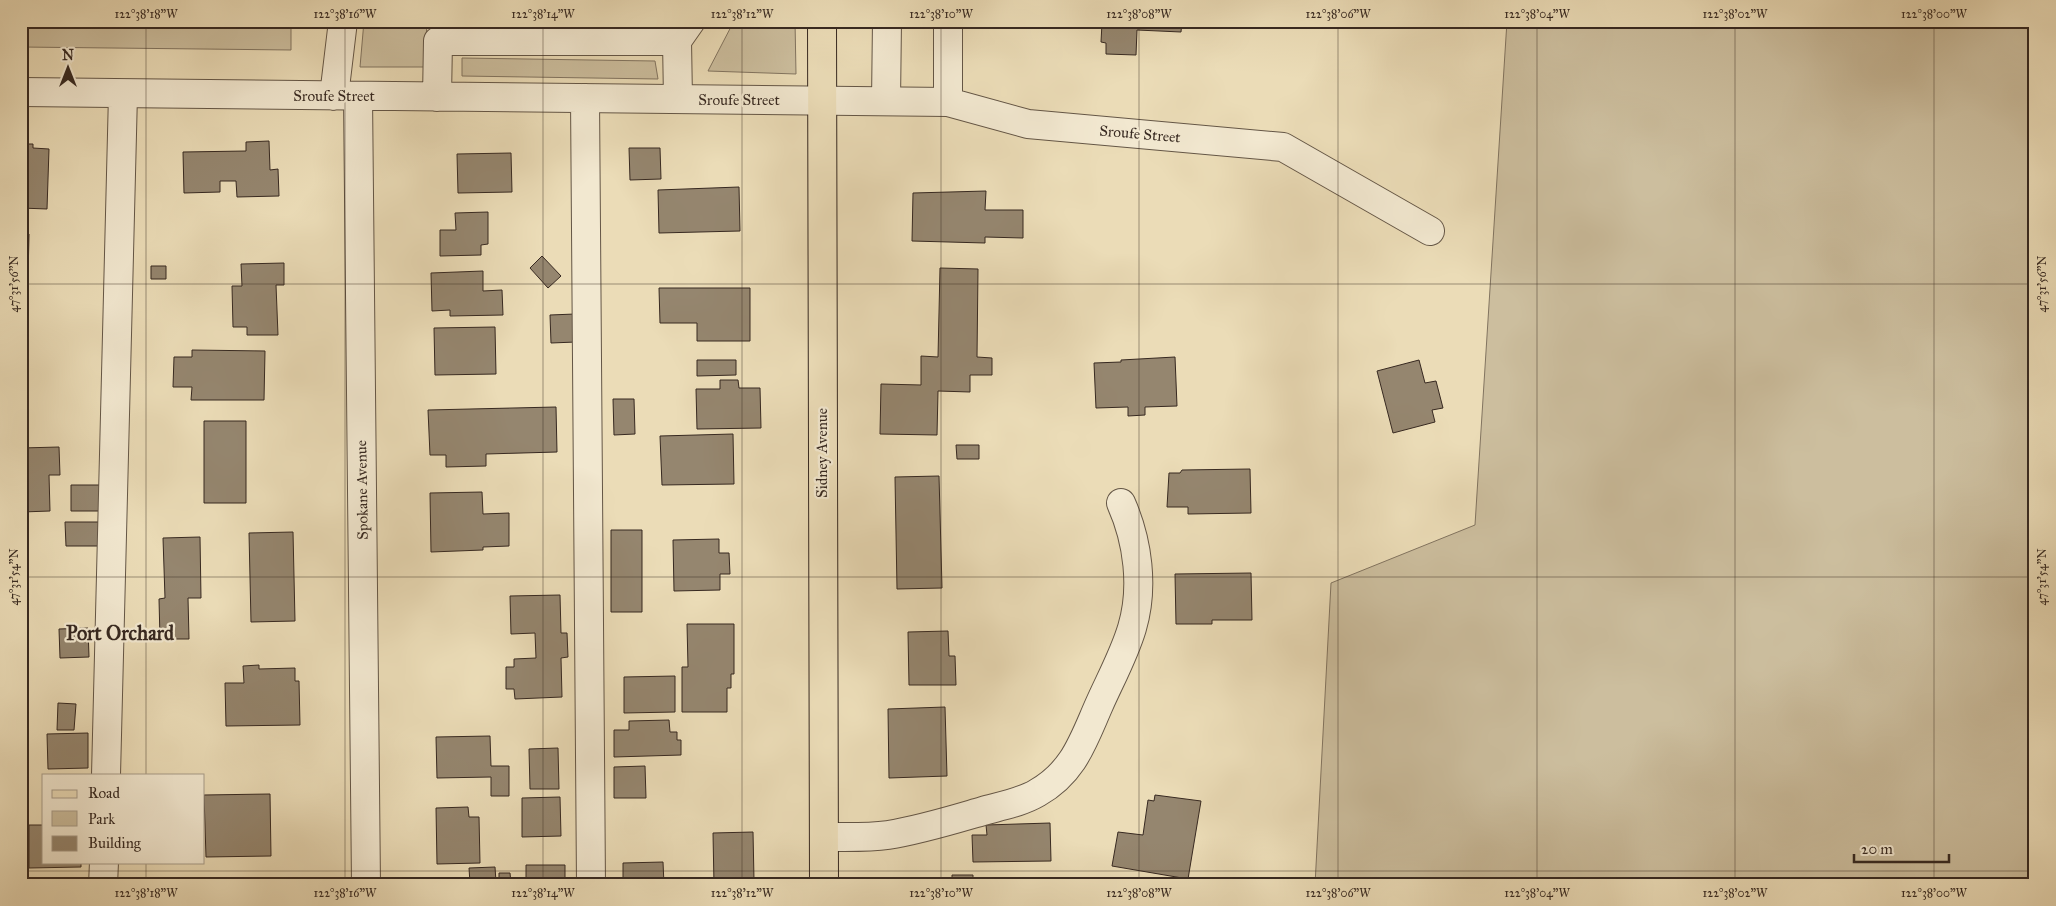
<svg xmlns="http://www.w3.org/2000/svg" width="2056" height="906" viewBox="0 0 2056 906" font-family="'IM FELL Great Primer',serif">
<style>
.green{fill:#ccbe9e;stroke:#827460}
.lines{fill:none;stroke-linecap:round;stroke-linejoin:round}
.stream{stroke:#7e705c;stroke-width:10}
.building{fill:#95866f;stroke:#372921}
.minor-casing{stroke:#645646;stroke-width:30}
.major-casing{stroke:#372921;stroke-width:30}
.minor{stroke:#f2e8d0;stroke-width:28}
.major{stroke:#ebdcb7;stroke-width:28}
.ticks{fill:none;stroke:#372921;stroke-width:1;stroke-opacity:0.45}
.labels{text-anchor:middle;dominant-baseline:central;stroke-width:4.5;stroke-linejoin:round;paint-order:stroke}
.street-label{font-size:15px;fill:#372921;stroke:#f2e8d0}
.district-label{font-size:20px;font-weight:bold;fill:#372921;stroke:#f2e8d0}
.neatline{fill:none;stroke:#372921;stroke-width:2}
.ticks-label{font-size:12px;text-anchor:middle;fill:#372921}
</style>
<rect width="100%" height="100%" fill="#ebdcb7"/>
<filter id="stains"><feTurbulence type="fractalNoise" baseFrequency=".004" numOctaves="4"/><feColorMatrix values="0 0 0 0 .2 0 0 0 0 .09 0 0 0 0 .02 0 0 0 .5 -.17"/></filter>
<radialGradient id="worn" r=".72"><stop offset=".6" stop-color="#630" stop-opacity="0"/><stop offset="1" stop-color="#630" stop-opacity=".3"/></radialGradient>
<path class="green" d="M21 21H291V50L21 47Z
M364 21H675L674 23 427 24 424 67H360Z
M734 21H795L796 74 708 71Z
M1507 21H2035V885H1315L1331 583 1475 525Z
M462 58 655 61 658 79 462 76Z"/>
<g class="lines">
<path class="stream" d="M2023 885 2035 878"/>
</g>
<path class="building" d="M1109 21H1182L1181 32 1137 30 1136 55 1106 54V43L1101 42 1102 23 1108 24Z
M269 141 270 170 278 169 279 196 237 197 236 181H220V192L184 193 183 152 246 151V142Z
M28 144H33V148L49 149 47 209 21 208V149H27Z
M629 148H660L661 179 630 180Z
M511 153 512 192 458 193 457 154Z
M739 187 740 231 659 233 658 190Z
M986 191 985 210H1023V238L985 237V243L912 241 913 193Z
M488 212V244L481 245V255L440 256V230H456L455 213Z
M21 234H29L27 322 21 321Z
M542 256 561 276 548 288 530 268Z
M284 263V285H276L278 335H247V327H233L232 286H242L241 264Z
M151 266H166V279H151Z
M940 268 978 269 977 357 992 358V375H970V392L938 391 937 435 880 434 881 384 921 385V356L938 357Z
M483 271V291L502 290 503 315 450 316V310L432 311 431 273Z
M659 288H750V341H697V323H660Z
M575 314 576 342 551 343 550 315Z
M495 327 496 374 435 375 434 328Z
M192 350 265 351 264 400H191L192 387H173L174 357H192Z
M1175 357 1177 406 1145 407V415L1128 416V407L1096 408 1094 363 1121 362V360Z
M697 360H736V375L697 376Z
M1419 360 1425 383 1436 381 1443 408 1432 410 1435 422 1393 433 1377 371Z
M720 380H738L739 388H760L761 428 697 429 696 389H720Z
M613 399H634L635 434 614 435Z
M556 407 557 452 486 454V466L446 467V455H430L428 410Z
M204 421H246V503H204Z
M733 434 734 484 662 485 660 436Z
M956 445H979V459H957Z
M59 447 60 475H49L50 511 22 512 21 448Z
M1250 469 1251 513 1188 514V507H1167L1169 473H1180L1182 470Z
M939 476 942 588 897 589 895 477Z
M71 485H105V511H71Z
M482 492 483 514 509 513V546L483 547V550L431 552 430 493Z
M65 522H103V546H66Z
M611 530H642V612H611Z
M293 532 295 621 251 622 249 533Z
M21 537H26V567H21Z
M200 537 201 598H188L189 639H160L159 599 165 598 163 538Z
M719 539V553H729L730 574H720V590L674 591 673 540Z
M1251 573 1252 620H1212V624H1176L1175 574Z
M560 595 561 633H567L568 657 561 658 562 697 515 699 514 689H506V667H514V659L536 658 535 633 511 634 510 596Z
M687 624H734V674H731V688H727V712H682V667H688Z
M88 628 89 657 60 658 59 629Z
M948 631 949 656H955L956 685H909L908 632Z
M259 665V669L295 668V681H299L300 725 226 726 225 683H244L243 666Z
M675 676V712L624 713V677Z
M58 703 76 704 74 730H57Z
M945 707 947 776 889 778 888 709Z
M669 720 670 732H677V740H681V755L614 757V730H629V721Z
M88 733V768L48 769 47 734Z
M490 736 491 766H509V796H491V777L437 778 436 737Z
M558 748 559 789H530L529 749Z
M645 766 646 798H614V767Z
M270 794 271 856 206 857 204 795Z
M1155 795 1201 801 1188 879 1112 866 1118 832 1143 835 1148 800 1154 801Z
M560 797 561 836 522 837V798Z
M468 807 469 817H479L480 863 437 864 436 808Z
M1050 823 1051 861 973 862 972 835H987L986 825Z
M29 825H44V862H81V867L29 868Z
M753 832 754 880H744V885H714L713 833Z
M663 862 664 885H623V863Z
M526 865H565V885H516V880H526Z
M495 867 496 882 470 883 469 868Z
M499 873H510L511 883H499Z
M952 875H973V881H992V885H918V882L952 881Z
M221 880 240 881 239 885H221Z"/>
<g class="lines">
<g class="minor-casing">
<path id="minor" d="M21 92 948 102 1028 124 1283 147 1430 231
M334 96 343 21
M358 96 366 885
M437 97 438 41H677
M585 98 591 885
M678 99 677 41 691 21
M886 101 887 21
M948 102V21
M106 775 123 94
M824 837C844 837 867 838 888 835 920 830 952 820 983 811 1001 806 1022 802 1037 793 1074 772 1083 741 1099 705 1110 680 1124 655 1132 628 1144 588 1138 541 1121 503
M103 885 104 862"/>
</g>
<g class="major-casing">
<path id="major" d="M822 21 824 885"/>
</g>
<use href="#minor" class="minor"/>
<use href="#major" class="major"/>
</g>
<path class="ticks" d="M146 21V775M345 21V885M543 21V885M742 21V885M941 21V885M1139 21V885M1338 21V885M1537 21V885M1735 21V885M1934 21V885M21 284H2035M21 577H2035M146 862V885M21 871H2035"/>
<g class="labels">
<g class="street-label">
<text x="334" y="96">Sroufe Street</text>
<text x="739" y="100">Sroufe Street</text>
<text transform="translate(1140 134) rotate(5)">Sroufe Street</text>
<text transform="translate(822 453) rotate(-90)">Sidney Avenue</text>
<text transform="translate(362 490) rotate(-91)">Spokane Avenue</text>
</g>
<g class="district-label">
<text x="120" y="633">Port Orchard</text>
</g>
</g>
<rect width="2056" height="906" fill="none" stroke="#ebdcb7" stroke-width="55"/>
<rect x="42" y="774" width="162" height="90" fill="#f2e8d0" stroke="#a79c8a"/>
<rect x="52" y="790" width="25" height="8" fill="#ebdcb7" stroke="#a79c8a"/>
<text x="88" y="798" font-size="15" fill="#372921">Road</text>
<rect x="52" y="811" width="25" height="15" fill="#ccbe9e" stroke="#a79c8a"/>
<text x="88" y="824" font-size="15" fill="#372921">Park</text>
<rect x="52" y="836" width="25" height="15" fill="#95866f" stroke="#a79c8a"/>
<text x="88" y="848" font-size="15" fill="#372921">Building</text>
<g transform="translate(68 68)" stroke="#f2e8d0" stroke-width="4" paint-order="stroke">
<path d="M0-4L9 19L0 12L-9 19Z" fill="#372921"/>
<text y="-8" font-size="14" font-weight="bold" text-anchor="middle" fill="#372921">N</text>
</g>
<path d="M1854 854v8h95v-8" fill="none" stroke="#372921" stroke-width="2.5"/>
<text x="1861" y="854" font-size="15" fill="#372921" stroke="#f2e8d0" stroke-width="4" paint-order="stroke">20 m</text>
<rect x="28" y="28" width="2000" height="850" class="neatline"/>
<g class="ticks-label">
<text x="146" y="18">122°38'18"W</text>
<text x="345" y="18">122°38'16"W</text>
<text x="543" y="18">122°38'14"W</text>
<text x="742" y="18">122°38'12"W</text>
<text x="941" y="18">122°38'10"W</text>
<text x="1139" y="18">122°38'08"W</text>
<text x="1338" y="18">122°38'06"W</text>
<text x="1537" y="18">122°38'04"W</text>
<text x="1735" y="18">122°38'02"W</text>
<text x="1934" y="18">122°38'00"W</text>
<text transform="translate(14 284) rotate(-90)" y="4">47°31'56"N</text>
<text transform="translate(2042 284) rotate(-90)" y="4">47°31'56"N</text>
<text transform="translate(14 577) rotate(-90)" y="4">47°31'54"N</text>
<text transform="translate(2042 577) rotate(-90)" y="4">47°31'54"N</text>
<text x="146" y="897">122°38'18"W</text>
<text x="345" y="897">122°38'16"W</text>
<text x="543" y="897">122°38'14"W</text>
<text x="742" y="897">122°38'12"W</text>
<text x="941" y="897">122°38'10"W</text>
<text x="1139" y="897">122°38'08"W</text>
<text x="1338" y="897">122°38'06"W</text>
<text x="1537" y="897">122°38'04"W</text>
<text x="1735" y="897">122°38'02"W</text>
<text x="1934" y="897">122°38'00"W</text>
</g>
<rect width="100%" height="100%" filter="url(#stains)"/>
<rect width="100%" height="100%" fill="url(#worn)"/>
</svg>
